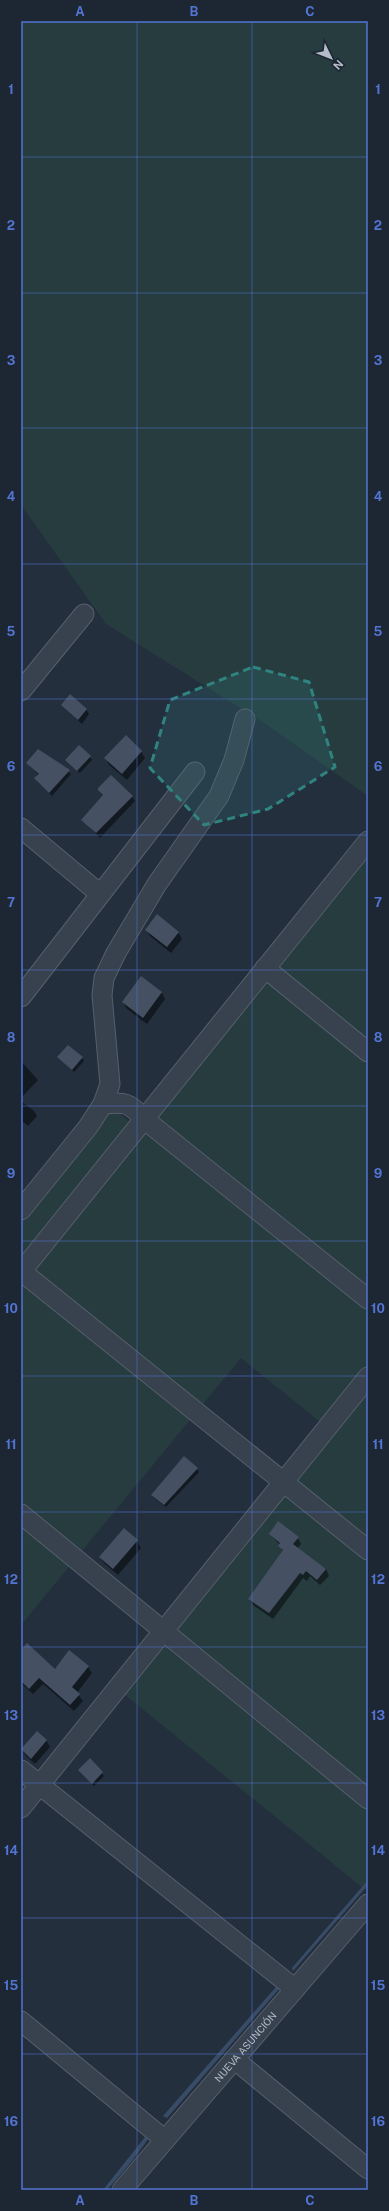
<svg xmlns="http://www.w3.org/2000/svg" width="389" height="2211" viewBox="0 0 389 2211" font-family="'Public Sans',sans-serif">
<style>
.green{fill:#263c3f}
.water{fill:#394c67}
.shadow{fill:#0007}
.building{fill:#455162}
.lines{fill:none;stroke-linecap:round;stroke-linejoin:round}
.street-casing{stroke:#565f6c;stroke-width:21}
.street{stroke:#38414e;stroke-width:19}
.marked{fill:#308480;fill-opacity:0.2;stroke:#308480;stroke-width:3;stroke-dasharray:8 5;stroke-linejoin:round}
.grid{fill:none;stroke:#5274d3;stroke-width:1;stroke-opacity:0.55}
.labels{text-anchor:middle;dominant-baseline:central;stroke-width:3;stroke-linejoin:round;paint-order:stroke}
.street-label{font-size:10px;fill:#b4bcc9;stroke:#1d2633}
.neatline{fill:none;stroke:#5274d3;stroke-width:1.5}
.grid-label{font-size:13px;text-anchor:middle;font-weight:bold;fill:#5274d3}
</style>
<rect width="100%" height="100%" fill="#242f3e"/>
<path class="green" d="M21 21H368V796L264 723 106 624 21 505Z
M368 836V1892L114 1686 330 1430 241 1358 21 1625V1220L93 1131 110 1106 131 1123Z"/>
<path class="water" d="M368 1880V1885L293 1971 292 1968Z
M276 1987 279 1989 167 2118 163 2116Z
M145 2137 148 2139 133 2160 107 2190H103Z"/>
<path class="shadow" d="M62 705 86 709 89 714 82 724Z
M126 737 141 752 145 758 127 780 109 765 106 759Z
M38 750 71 774 52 796 37 781 39 775 27 763Z
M90 757 92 760 80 773 66 760Z
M99 790 132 796 135 801 100 838 83 820 103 797Z
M146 930 178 932 182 939 171 953 150 936Z
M141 978 162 993 165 999 147 1024 127 1009 123 1002Z
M59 1057 82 1058 84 1061 74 1072Z
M21 1061 38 1080 21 1098Z
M21 1101 34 1111 37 1116 28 1126 21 1120Z
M197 1469 199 1472 166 1507 154 1498 152 1495Z
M124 1529 137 1541 141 1548 118 1575 104 1563 100 1557Z
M270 1534 298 1538 301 1544 297 1549 326 1569 329 1576 320 1585 310 1576 307 1581 303 1578 273 1619 253 1605 249 1599 283 1552 280 1545Z
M21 1652 55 1670 70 1652 88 1667 92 1673 77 1693 83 1701 74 1711 43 1684 33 1694 21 1683Z
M46 1740 50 1747 35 1764 26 1756 22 1750Z
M90 1760 104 1776 94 1786 79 1770Z"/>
<path class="building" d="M70 694 87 709 78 720 61 705Z
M126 735 142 751 122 774 104 758Z
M79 745 91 756 77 771 65 760Z
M38 749 70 770 49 793 34 778 39 774 26 763Z
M111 775 133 796 96 833 81 820 103 795 98 790V788Z
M157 914 179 932 167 947 145 930Z
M141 976 162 992 143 1018 122 1002Z
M68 1045 83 1057 72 1070 57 1057Z
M184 1456 198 1468 164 1505 151 1495Z
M278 1521 299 1537 293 1544 326 1569 317 1580 306 1571 303 1575 300 1573 269 1613 248 1599 283 1550 278 1546 280 1543 269 1534Z
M124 1528 138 1540 113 1569 99 1557Z
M27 1643 55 1669 69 1650 89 1666 72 1687 80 1694 70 1705 39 1678 29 1689 21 1681V1650Z
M37 1731 47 1740 31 1759 21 1749Z
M90 1758 103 1772 92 1784 78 1770Z"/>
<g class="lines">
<g class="street-casing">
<g id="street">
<path d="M21 691 84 614"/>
<path d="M21 828 100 894"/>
<path d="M265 968 368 1052"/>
<path d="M21 997 195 772"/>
<path d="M103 1104C125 1102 129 1102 144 1119L368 1299"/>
<path d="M21 1210 88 1127 103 1104 110 1084 102 995 104 978 116 953 157 884 219 796 234 760 245 719"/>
<path d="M21 1271 368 1550"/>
<path d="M21 1272 368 841"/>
<path d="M21 1514 368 1799"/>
<path d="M21 1770 295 1989"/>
<path d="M21 1808 368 1377"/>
<path d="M21 2021 165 2140"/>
<path d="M234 2059 368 2169"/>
<path id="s1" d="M122 2190 368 1904"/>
</g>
</g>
<use href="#street" class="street"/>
</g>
<path class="marked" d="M253 667 309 682 335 767 268 809 204 825 150 768 170 700Z"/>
<path class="grid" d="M137 21V2190M252 21V2190M21 157H368M21 293H368M21 428H368M21 564H368M21 699H368M21 835H368M21 970H368M21 1106H368M21 1241H368M21 1376H368M21 1512H368M21 1647H368M21 1783H368M21 1918H368M21 2054H368"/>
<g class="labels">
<g class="street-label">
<text stroke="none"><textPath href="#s1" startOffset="189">NUEVA ASUNCIÓN</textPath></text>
</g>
</g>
<rect width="389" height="2211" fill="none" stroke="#1d2633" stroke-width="44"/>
<g transform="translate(331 58) rotate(133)" stroke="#1d2633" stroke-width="3" paint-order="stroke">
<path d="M0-3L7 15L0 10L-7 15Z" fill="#b4bcc9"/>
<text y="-6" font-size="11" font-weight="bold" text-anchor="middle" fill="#b4bcc9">N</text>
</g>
<rect x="22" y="22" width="345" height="2167" class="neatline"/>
<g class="grid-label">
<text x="80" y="16">A</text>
<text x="194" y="16">B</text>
<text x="310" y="16">C</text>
<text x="11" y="94">1</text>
<text x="378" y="94">1</text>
<text x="11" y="230">2</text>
<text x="378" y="230">2</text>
<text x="11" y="365">3</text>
<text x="378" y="365">3</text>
<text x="11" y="501">4</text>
<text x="378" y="501">4</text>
<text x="11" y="636">5</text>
<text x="378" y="636">5</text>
<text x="11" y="771">6</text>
<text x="378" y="771">6</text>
<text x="11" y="907">7</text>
<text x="378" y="907">7</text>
<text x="11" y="1042">8</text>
<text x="378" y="1042">8</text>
<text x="11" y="1178">9</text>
<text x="378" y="1178">9</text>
<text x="11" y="1313">10</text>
<text x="378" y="1313">10</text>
<text x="11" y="1449">11</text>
<text x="378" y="1449">11</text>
<text x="11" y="1584">12</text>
<text x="378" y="1584">12</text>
<text x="11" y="1720">13</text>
<text x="378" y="1720">13</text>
<text x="11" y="1855">14</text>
<text x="378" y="1855">14</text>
<text x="11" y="1990">15</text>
<text x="378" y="1990">15</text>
<text x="11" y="2126">16</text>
<text x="378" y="2126">16</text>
<text x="80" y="2205">A</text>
<text x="194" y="2205">B</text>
<text x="310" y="2205">C</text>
</g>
</svg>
